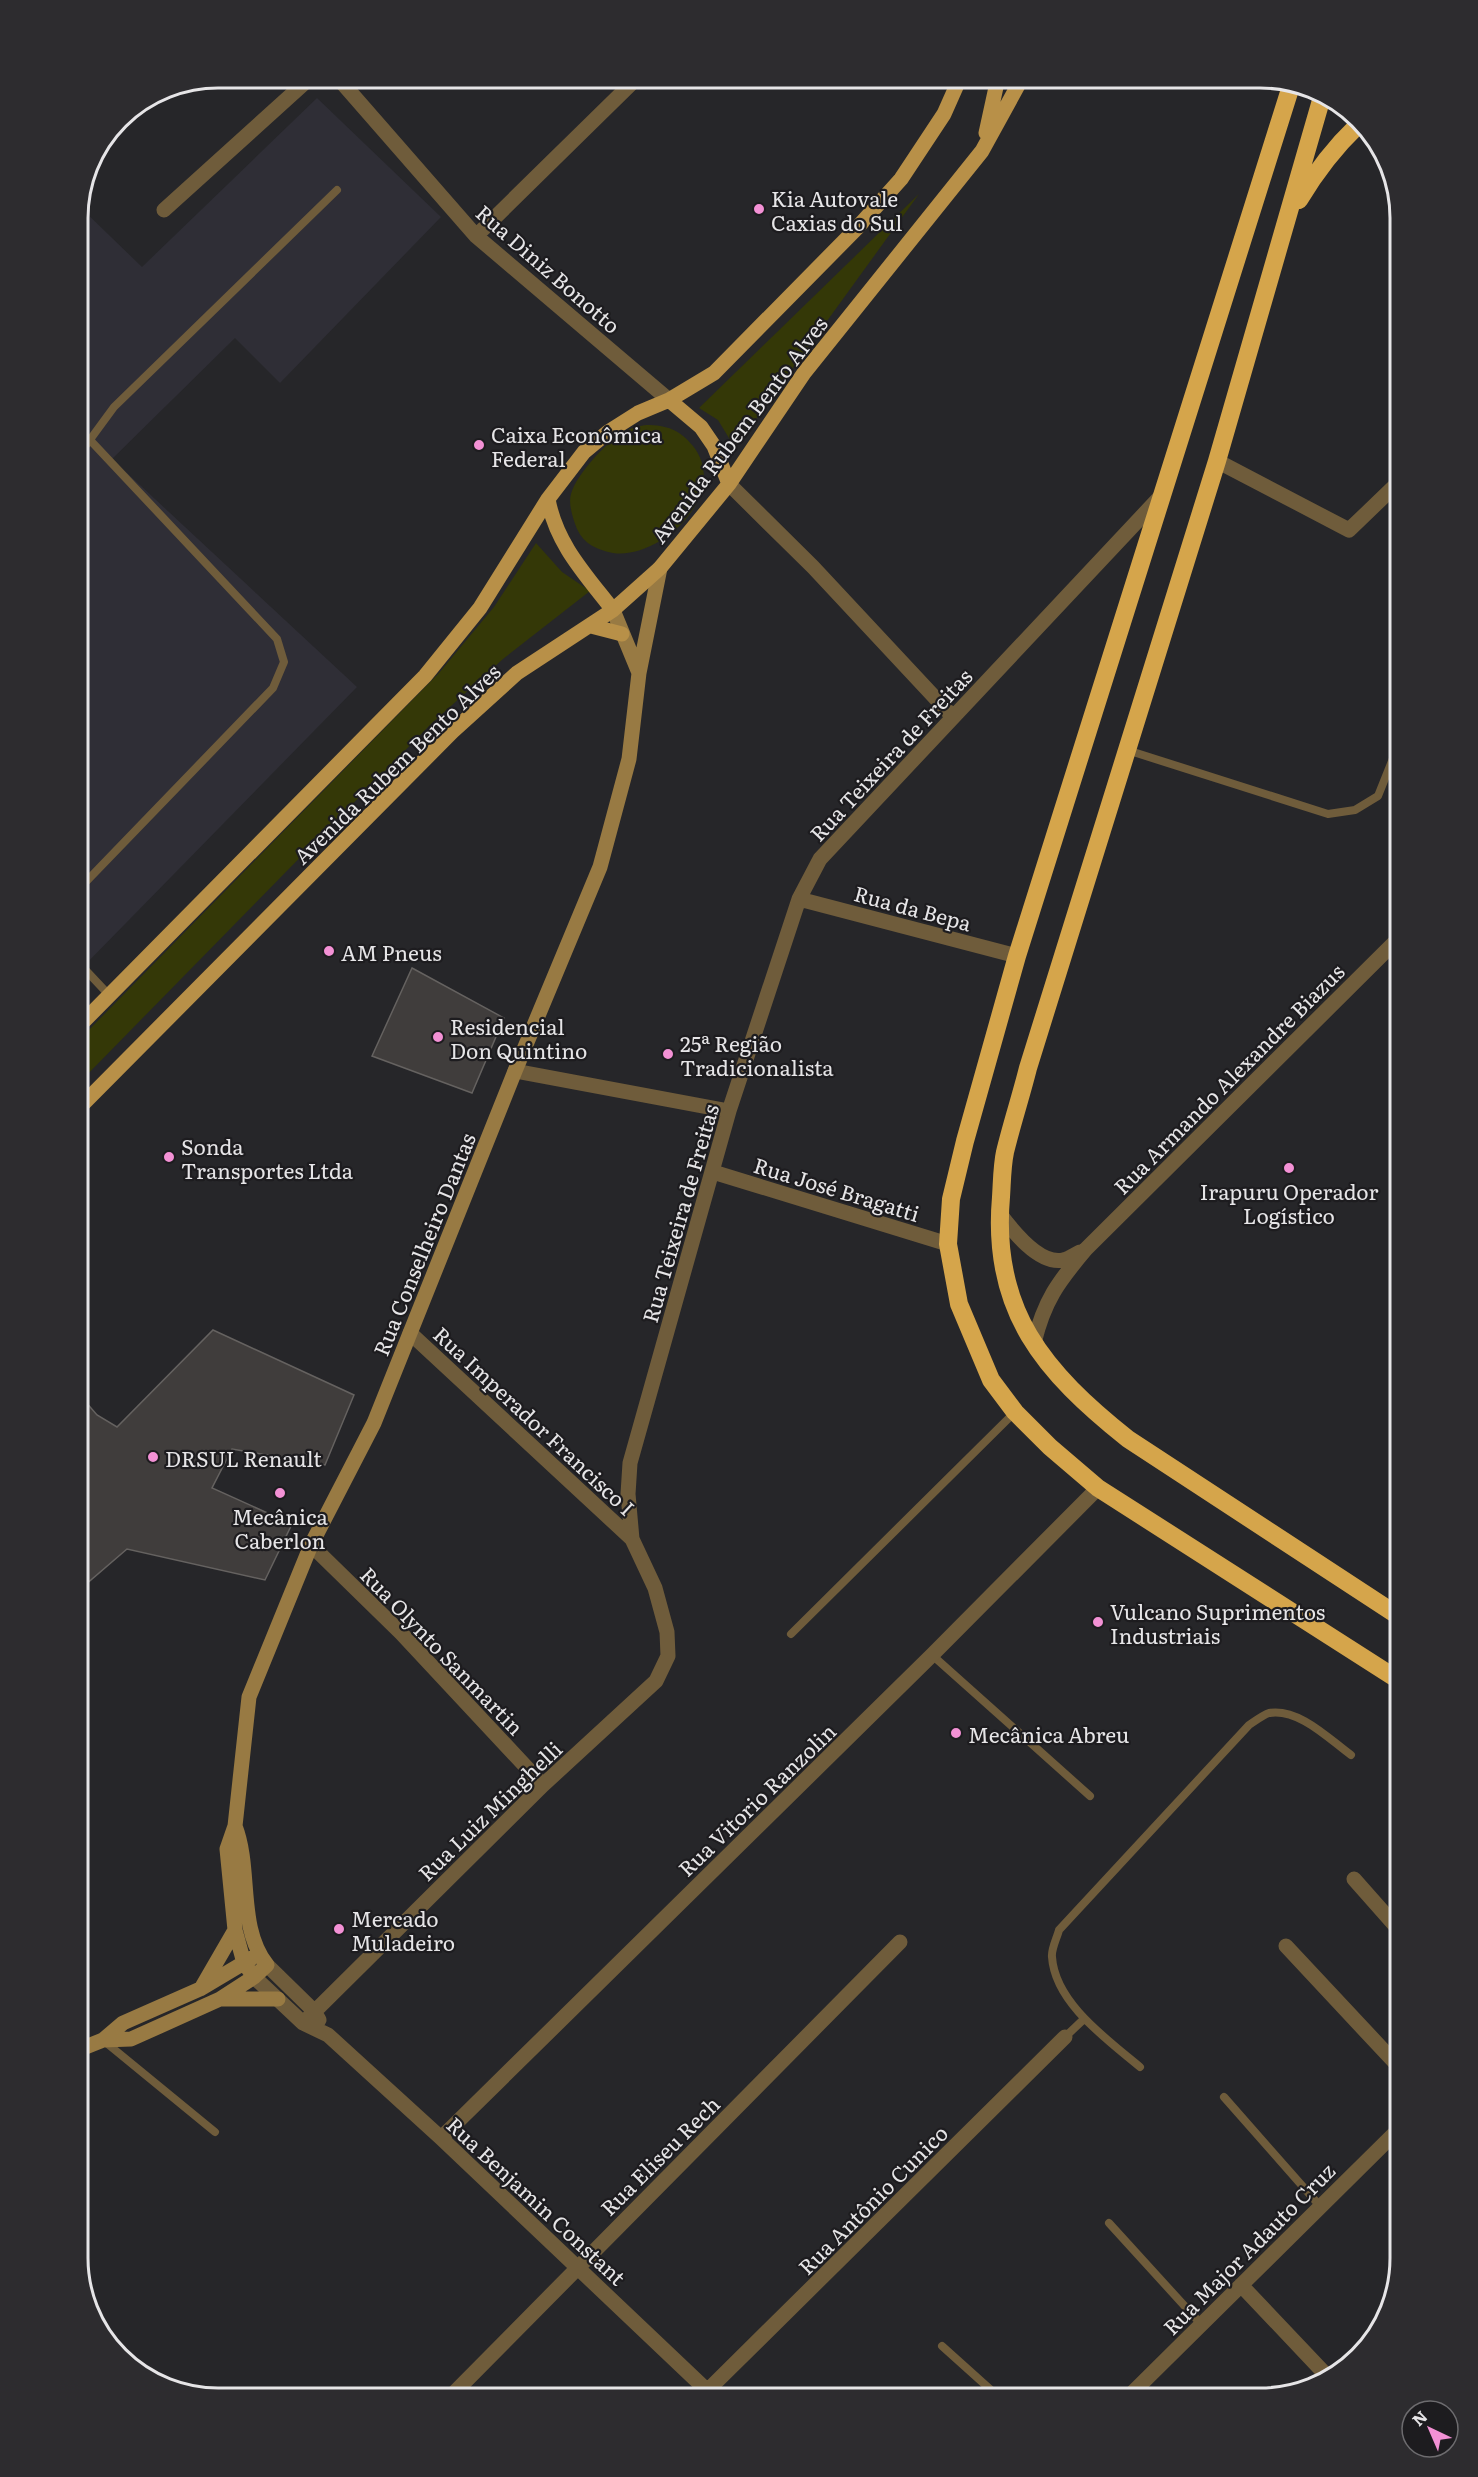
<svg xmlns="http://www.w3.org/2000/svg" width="1478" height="2477" viewBox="0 0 1478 2477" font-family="Literata,serif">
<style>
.built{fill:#2f2e36}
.green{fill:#343807}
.building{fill:#403d3c;stroke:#656260;stroke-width:1.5}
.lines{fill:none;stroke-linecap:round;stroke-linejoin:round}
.lane{stroke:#6f5c3b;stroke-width:8}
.street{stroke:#6f5c3b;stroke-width:15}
.secondary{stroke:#987a43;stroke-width:15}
.primary{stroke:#b89048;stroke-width:15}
.highway{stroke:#d5a54b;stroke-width:18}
.poi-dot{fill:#f391d5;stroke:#1d1c1f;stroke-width:2}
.labels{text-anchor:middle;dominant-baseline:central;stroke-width:4.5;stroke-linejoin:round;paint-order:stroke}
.poi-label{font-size:21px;fill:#e6e5e7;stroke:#1d1c1f;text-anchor:start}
.street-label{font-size:21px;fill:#e6e5e7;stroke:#1d1c1f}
.rim{fill:none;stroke:#e6e5e7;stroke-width:3}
</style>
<rect width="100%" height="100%" fill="#262629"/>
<path class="built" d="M317 98 441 217 280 383 235 338 112 459 357 687 78 972 79 206 142 267Z"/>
<path class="green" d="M919 194 735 448 718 420 699 408Z
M646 425C667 425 680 430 693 446 731 494 660 560 613 553 597 550 584 544 577 529 573 519 568 504 571 494 577 473 609 439 628 430 634 427 640 426 646 425Z
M536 543 562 572 590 591 503 659 431 724 78 1084V1041L439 673 494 607Z"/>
<path class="building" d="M412 968 504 1018 472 1093 372 1056Z
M213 1330 354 1395 325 1465 232 1449 212 1488 292 1524 265 1580 127 1549 78 1591V1393L97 1415 117 1427Z"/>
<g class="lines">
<path class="lane" d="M78 456 114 407 337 190
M1127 750 1328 814 1355 810 1378 796 1400 741
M78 890 273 688 284 662 277 639 90 440
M78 962 110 996
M791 1634 1015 1412
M932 1655 1090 1796
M1065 2037 1084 2019
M104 2041 215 2132
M1140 2067C1108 2040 1055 2003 1052 1957 1051 1949 1057 1938 1059 1930L1249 1725C1255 1721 1263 1715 1269 1713 1299 1708 1329 1739 1351 1755
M1224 2097 1320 2206
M1109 2223 1201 2324
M942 2346 1001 2399"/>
<path class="street" d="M338 78 476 236 669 400
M164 210 310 78
M476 236 637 78
M1217 461 1349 530 1400 481
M729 484 813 567 953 717
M799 899 1017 956
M515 1071 729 1111
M713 1172 948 1244
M1000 1214C1012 1230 1039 1265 1063 1260 1069 1259 1075 1254 1080 1252
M410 1333 632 1539
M1034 1343C1044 1301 1058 1282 1086 1249L1400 937
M311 1545 401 1633 543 1785
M1354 1879 1400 1931
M1286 1946 1400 2068
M267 1965 314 2011 319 2020
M254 1977 303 2023 328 2035 441 2138 716 2399
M303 2023 543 1785 656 1681 668 1656 667 1632 655 1588 632 1539 628 1494 630 1463 729 1111 799 899 820 859 1161 496
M441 2138 932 1655 1098 1488
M1241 2285 1329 2378
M708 2390 1065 2037
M448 2399 900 1942
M1126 2399 1400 2128"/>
<path class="secondary" d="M613 610 639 673
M254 1977 244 1963 235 1930 227 1849 235 1826 249 1697 311 1545 374 1423 515 1071 600 867 629 759 639 673 660 568
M202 1987 235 1930
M220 1999H278
M103 2040 131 2039 220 1999 254 1977 267 1965C237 1927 252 1870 235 1826
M78 2050 103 2040 123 2023 200 1989 252 1958"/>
<path class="primary" d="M986 133 998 78
M669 400 701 427 714 446 729 484
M548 499C556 544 586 575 613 610
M591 626 622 634
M78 1027 425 676 480 608 548 499 584 452 608 432 638 413 669 400 714 373 857 228 901 179 944 114 960 78
M78 1109 452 732 517 673 613 610 660 568 729 484 804 373 982 151 1022 78"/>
<path class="highway" d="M1291 86 1017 956 965 1141 951 1199 948 1244 959 1304 991 1380 1015 1412 1050 1447 1098 1488 1400 1681
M1322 97 1217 461 1028 1068C1021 1096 1012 1123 1005 1152 1002 1166 1002 1182 1001 1197 991 1311 1044 1372 1128 1439L1400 1617
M1299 200C1315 173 1335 147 1358 125"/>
</g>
<g class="poi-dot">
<circle cx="759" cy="209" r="6"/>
<circle cx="479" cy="445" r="6"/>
<circle cx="329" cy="951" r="6"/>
<circle cx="438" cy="1037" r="6"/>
<circle cx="668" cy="1054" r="6"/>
<circle cx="169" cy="1157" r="6"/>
<circle cx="1289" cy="1168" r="6"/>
<circle cx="153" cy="1457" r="6"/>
<circle cx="280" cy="1493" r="6"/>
<circle cx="1098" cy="1622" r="6"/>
<circle cx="956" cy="1733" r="6"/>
<circle cx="339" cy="1929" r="6"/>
</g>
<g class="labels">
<g class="poi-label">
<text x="771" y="197">Kia Autovale<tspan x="771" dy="24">Caxias do Sul</tspan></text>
<text x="491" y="433">Caixa Econômica<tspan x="491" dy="24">Federal</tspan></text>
<text x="341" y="951">AM Pneus</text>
<text x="450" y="1025">Residencial<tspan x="450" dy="24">Don Quintino</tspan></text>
<text x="680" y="1042">25ª Região<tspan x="680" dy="24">Tradicionalista</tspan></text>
<text x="181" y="1145">Sonda<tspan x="181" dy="24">Transportes Ltda</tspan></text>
<text x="1289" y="1190" text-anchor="middle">Irapuru Operador<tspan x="1289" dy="24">Logístico</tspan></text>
<text x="165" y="1457">DRSUL Renault</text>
<text x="280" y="1515" text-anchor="middle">Mecânica<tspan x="280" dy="24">Caberlon</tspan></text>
<text x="1110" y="1610">Vulcano Suprimentos<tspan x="1110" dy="24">Industriais</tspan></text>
<text x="968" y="1733">Mecânica Abreu</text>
<text x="351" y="1917">Mercado<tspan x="351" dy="24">Muladeiro</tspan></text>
</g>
<g class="street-label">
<text transform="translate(549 268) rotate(41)">Rua Diniz Bonotto</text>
<text transform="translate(738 429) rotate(-53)">Avenida Rubem Bento Alves</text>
<text transform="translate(890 754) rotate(-47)">Rua Teixeira de Freitas</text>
<text transform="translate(396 763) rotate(-44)">Avenida Rubem Bento Alves</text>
<text transform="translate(913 907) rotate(15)">Rua da Bepa</text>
<text transform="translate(1228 1078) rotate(-45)">Rua Armando Alexandre Biazus</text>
<text transform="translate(837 1188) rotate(17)">Rua José Bragatti</text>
<text transform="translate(679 1213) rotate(-74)">Rua Teixeira de Freitas</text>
<text transform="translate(423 1244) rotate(-68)">Rua Conselheiro Dantas</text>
<text transform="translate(535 1420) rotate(43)">Rua Imperador Francisco I</text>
<text transform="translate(443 1650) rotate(46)">Rua Olynto Sanmartin</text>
<text transform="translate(756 1799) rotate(-44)">Rua Vitorio Ranzolin</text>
<text transform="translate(489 1810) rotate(-44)">Rua Luiz Minghelli</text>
<text transform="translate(659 2155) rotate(-45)">Rua Eliseu Rech</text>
<text transform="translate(872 2199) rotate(-45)">Rua Antônio Cunico</text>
<text transform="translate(537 2200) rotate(43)">Rua Benjamin Constant</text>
<text transform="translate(1248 2248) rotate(-45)">Rua Major Adauto Cruz</text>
</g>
</g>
<path d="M0 0H1478V2477H0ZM218 88H1260A130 130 0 0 1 1390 218V2258A130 130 0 0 1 1260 2388H218A130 130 0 0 1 88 2258V218A130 130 0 0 1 218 88Z" fill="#2d2c2f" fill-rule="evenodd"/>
<path class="rim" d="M218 88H1260A130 130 0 0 1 1390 218V2258A130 130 0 0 1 1260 2388H218A130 130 0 0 1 88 2258V218A130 130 0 0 1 218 88Z"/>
<g transform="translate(1430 2429) rotate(316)"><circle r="28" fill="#1d1c1f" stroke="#6d6c6f" stroke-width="1.5"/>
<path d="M0-4.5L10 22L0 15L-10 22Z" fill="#f391d5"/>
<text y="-9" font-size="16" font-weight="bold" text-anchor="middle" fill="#e6e5e7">N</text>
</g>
</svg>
